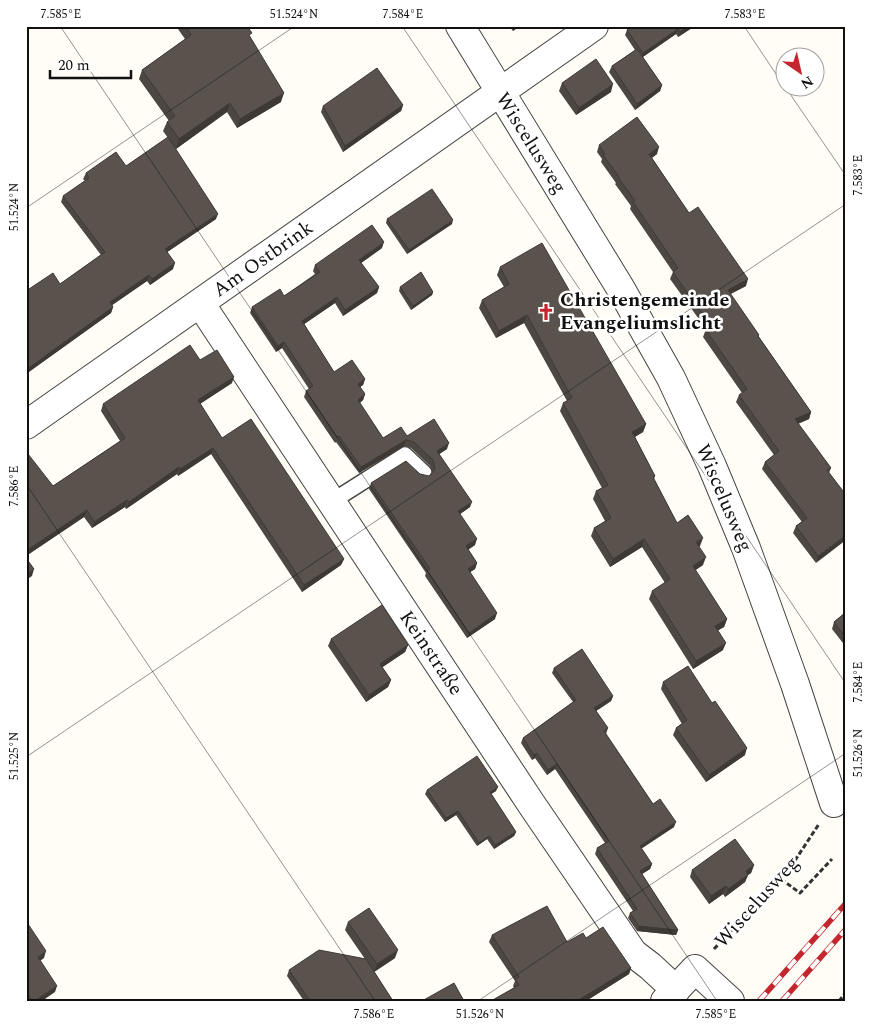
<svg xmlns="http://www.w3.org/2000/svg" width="872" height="1027" viewBox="0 0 872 1027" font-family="Spectral,serif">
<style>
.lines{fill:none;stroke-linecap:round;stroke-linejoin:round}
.service-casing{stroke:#444;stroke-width:18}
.minor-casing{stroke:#444;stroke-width:30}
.path{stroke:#333;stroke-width:3;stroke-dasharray:5 2.5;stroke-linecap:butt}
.service{stroke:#fff;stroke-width:15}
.minor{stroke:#fff;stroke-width:28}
.rail-casing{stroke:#c4262e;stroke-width:5.5}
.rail{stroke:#fff;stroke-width:4;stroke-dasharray:11;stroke-linecap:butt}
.wall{fill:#4d4742}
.shaded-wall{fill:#3f3936}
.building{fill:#5a524d;stroke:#3f3936}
.ticks{fill:none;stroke:#111;stroke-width:1;stroke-opacity:0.45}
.labels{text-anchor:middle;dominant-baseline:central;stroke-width:5;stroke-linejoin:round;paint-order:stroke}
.street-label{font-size:20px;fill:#111;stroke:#fff}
.poi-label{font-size:20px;font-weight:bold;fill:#111;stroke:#fff;text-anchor:start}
.neatline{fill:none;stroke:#111;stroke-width:2}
.ticks-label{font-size:12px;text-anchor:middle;fill:#111}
</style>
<rect width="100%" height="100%" fill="#fffdf5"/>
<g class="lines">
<g class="service-casing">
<path id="service" d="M331 502 405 455 424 473"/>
</g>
<g class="minor-casing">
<path id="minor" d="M460 26 621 289 671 378 712 466 746 548 795 684 834 803
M200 303 532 805 633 953 650 966 676 990
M26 425 594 26
M665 1001 695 969 730 1001"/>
</g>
<path class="path" d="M781 879 800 893 832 859
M714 949 788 871 819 824
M839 1001 846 992"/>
<use href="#service" class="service"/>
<use href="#minor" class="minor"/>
<g class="rail-casing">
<path id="rail" d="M759 1001 846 903
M782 1001 846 929"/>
</g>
<use href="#rail" class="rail"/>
</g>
<path class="wall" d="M179 26H247L250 38 281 102 237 128 227 112 176 149 169 140 216 219 167 252 173 269 150 285 147 281 112 305 113 307 111 313 26 374V291L60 284 101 255 61 202 63 196 85 181 83 179 86 173 126 166 168 138 163 131 167 122 169 121 139 79 142 70 185 39 178 29Z
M509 26H520L513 31Z
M695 26 678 37 676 34 643 57 662 85 660 91 635 110 609 72 612 66 635 50 625 35 627 30Z
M562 83 611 92 576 115 559 91Z
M403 105 401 111 343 152 321 112 323 106Z
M599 145 657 154 652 158 689 213 746 286 730 294 759 335V337L811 412 809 419 798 424 831 468 829 473 846 495 816 563 793 533 796 526 802 522 762 469 765 462 774 455 736 402 739 395 742 393 703 337 706 329 670 279 673 272 630 209 631 206 615 184 616 183 601 162 602 159 597 152Z
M387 219 452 224 407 254 386 223Z
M382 248 361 263 379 287 377 293 343 316 335 303 304 324 334 372 365 379 363 385 360 387 365 394 363 400 360 403 383 438 407 436 447 449 439 454 470 507 460 514 475 545 468 550 477 563 475 569 470 572 495 619 467 638 425 576 426 573 369 489 371 483 420 474 429 476 432 472 430 466 411 448 404 446 359 473 336 442 335 443 304 397 306 391 309 389 282 348 276 352 250 313 252 307 284 296 315 274 313 271 315 265Z
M500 267 646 424 643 432 635 437 655 476 654 479 677 523 700 546H699L703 565 695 570 727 619 724 627 718 630 723 650 693 669 649 599 652 591 665 583 642 547 610 567 591 536 594 528 605 521 593 499 596 491 602 488 560 411 563 403 567 401 524 323 496 338 479 308 482 300 504 287 497 275Z
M400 287 433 292 432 295 411 310 399 291Z
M200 360 232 383 200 404 222 438 344 559 341 565 302 592 211 454 178 476 177 474 126 509 125 507 92 528 84 517 26 556V455L53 486 120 441 101 411 103 404Z
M846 612V647L832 629 834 622Z
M331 639 408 645 405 652 382 667 391 680 388 687 366 702 328 646Z
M554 668 613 696 611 701 596 711 608 728 606 734 653 804 674 827 641 848 652 864 650 869 642 874 678 930 676 935 637 931 628 918 630 913 633 911 595 854 597 848 605 843 555 769 547 775 535 758 532 760 521 743 523 738 573 702 552 673Z
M663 682 712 703 745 755 706 782 673 735 676 728 682 724 661 689Z
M427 790 496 791 491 794 516 832 514 836 494 849 487 839 477 846 456 815 445 822 425 794Z
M754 865 751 873 748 875 745 882 725 897 723 894 709 904 690 877 692 870Z
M348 922 395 958 374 972 393 1001H304L287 976 289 970 365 959 345 930Z
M492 935 567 942 586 938 631 968 629 974 586 1001H491L514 988 513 986 515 981 489 942Z"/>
<path class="shaded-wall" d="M515 26H520L513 31Z
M689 26H695L678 37 680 32Z
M678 29 676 34 641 58 643 53Z
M613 84 611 92 576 115 579 108Z
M662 85 660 91 635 110 637 104Z
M284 93 281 102 237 128 240 119Z
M230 103 227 112 176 149 179 139Z
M403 105 401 111 343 152 345 146Z
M659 147 657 154 647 161 649 154Z
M218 214 216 219 163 255 165 249Z
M453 220 452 224 407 254 409 250Z
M384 242 382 248 357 266 359 260Z
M175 263 173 269 150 285 152 279Z
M149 275 147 281 108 308 110 302Z
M748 279 746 286 725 297 728 290Z
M379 287 377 293 343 316 345 310Z
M433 292 432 295 411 310 413 306Z
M337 297 335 303 300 327 302 321Z
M113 307 111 313 26 374V370Z
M527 315 524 323 496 338 499 331Z
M284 342 282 348 276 352 278 346Z
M234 377 232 383 195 407 198 400Z
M365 379 363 385 356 390 358 384Z
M365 394 363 400 356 405 358 400Z
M811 412 809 419 792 426 795 419Z
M646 424 643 432 629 440 632 432Z
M406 440 404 446 359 473 361 467Z
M449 443 447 449 435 457 437 451Z
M213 448 211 454 178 476 180 469Z
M179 467 177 474 126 509 129 502Z
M127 500 125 507 92 528 94 522Z
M472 502 470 507 456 517 458 511Z
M87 510 84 517 26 556V551Z
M846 535V540L816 563 818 556Z
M703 538 700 546 694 550 696 542Z
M477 539 475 545 464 552 466 546Z
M644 539 642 547 610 567 613 559Z
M706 557 703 565 690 574 693 566Z
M344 559 341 565 302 592 304 585Z
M477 563 475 569 466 575 468 569Z
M34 569 32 576 26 580V575Z
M497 613 495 619 467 638 469 633Z
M727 619 724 627 712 634 715 626Z
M726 643 723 650 693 669 696 661Z
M408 645 405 652 377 671 380 664Z
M391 680 388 687 366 702 369 695Z
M613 696 611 701 593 713 594 708Z
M747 748 745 755 706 782 709 775Z
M537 753 535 758 532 760 534 755Z
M557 764 555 769 547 775 548 770Z
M498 787 496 791 488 796 490 792Z
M458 811 456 815 445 822 446 818Z
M676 822 674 827 638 851 640 846Z
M516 832 514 836 494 849 495 845Z
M489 836 487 839 477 846 479 843Z
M652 864 650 869 639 876 640 871Z
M754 865 751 873 748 875 745 882 725 897 728 889 746 871Z
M726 886 723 894 709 904 711 896Z
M639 926 678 930 676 935 637 931Z
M398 950 395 958 374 972 377 964Z
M46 951 44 958 36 964 38 957Z
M631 968 629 974 586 1001H577Z
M57 986 55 992 42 1001H34Z"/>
<path class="building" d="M186 26H247L252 33 249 35 284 93 240 119 230 103 179 139 167 122 175 116 142 70 191 35Z
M631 26H689L680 32 678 29 643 53 627 30Z
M637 49 662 85 637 104 612 66Z
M596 59 613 84 579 108 562 83Z
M377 68 403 105 345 146 323 106Z
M637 117 659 147 649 154 689 213 698 207 748 279 728 290 759 335 758 336 811 412 795 419 831 468 827 470 846 495V535L818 556 796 526 807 518 765 462 779 451 739 395 747 389 706 330 711 326 673 272 678 268 633 202 635 201 618 177H619L603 155 605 154 599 145Z
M168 137 218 214 165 249 175 263 152 279 149 275 110 302 113 307 26 370V291L53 273 60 284 105 252 63 196 89 178 86 173 116 152 126 166Z
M432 189 453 220 409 250 387 219Z
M372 225 384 242 359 260 379 287 345 310 337 297 302 321 334 372 352 360 365 379 358 384 365 394 358 400 383 438 401 427 407 436 434 419 449 443 437 451 472 502 458 511 477 539 466 546 477 563 468 569 497 613 469 633 427 570 430 569 371 483 406 461 420 474 429 476 435 469 433 460 414 442 406 440 361 467 339 436 337 437 306 391 313 386 284 342 278 346 252 307 280 289 284 296 320 272 315 265Z
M542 243 646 424 632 432 655 476 653 477 677 523 688 515 703 538 696 542 706 557 693 566 727 619 715 626 726 643 696 661 652 591 670 579 644 539 613 559 594 528 611 518 596 491 608 485 563 403 572 398 527 315 499 331 482 300 509 284 500 267Z
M421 272 433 292 413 306 400 287Z
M190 345 200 360 217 350 234 377 198 400 222 438 251 419 344 559 304 585 213 448 180 469 179 467 129 502 127 500 94 522 87 510 26 551V455L28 454 53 486 125 438 103 404Z
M26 558 34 569 26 575Z
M382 605 408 645 380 664 391 680 369 695 331 639Z
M846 612V638L834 622Z
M582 649 613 696 594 708 608 728 604 731 653 804 660 799 676 822 640 846 652 864 640 871 678 930 639 926 630 913 637 909 597 848 609 841 557 764 548 770 537 753 534 755 523 738 576 700 554 668Z
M688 666 712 703 715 701 747 748 709 775 676 728 687 720 663 682Z
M477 756 498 787 490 792 516 832 495 845 489 836 479 843 458 811 446 818 427 790Z
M735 839 754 865 746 871 748 875 728 889 726 886 711 896 692 870Z
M547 906 567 942 583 933 586 938 603 927 631 968 577 1001H564L563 999 559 1001H491L519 985 515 979 519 977 492 935Z
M369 908 398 950 377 964 348 922Z
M26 921 46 951 38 957 57 986 34 1001H26Z
M319 950 366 959 393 1001H310L289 970Z
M454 983 464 1001H422Z"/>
<path class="ticks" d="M60 26 717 1001M402 26 846 684M744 26 784 86M786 88 846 176M26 208 295 26M26 484 375 1001M26 757 846 204M26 992 32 1001M478 1001 846 753"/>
<defs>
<g id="church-bare" transform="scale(1.35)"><path d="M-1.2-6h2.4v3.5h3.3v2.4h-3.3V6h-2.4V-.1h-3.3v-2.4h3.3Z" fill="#c4262e" stroke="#fff" stroke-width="2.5" paint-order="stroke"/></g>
</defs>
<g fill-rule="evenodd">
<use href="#church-bare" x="546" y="312"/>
</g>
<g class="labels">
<g class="street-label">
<text transform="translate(531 143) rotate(58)">Wiscelusweg</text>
<text transform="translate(263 259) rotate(-35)">Am Ostbrink</text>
<text transform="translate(724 498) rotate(67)">Wiscelusweg</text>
<text transform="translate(431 653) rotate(56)">Keinstraße</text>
<text transform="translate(757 902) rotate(-48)">Wiscelusweg</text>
</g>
<g class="poi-label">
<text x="560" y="300">Christengemeinde<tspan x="560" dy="23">Evangeliumslicht</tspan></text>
</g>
</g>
<rect width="872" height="1027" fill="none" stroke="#ffffff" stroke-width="55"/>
<g transform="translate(800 72) rotate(146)"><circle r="24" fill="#ffffff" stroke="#a0a0a0"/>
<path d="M0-4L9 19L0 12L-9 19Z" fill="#c4262e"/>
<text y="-8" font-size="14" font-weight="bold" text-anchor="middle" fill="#111111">N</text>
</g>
<path d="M50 70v8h81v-8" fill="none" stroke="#111111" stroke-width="2.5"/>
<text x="58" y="70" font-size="15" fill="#111111" stroke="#ffffff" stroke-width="4" paint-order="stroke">20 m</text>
<rect x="28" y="28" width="816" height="972" class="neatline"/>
<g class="ticks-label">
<text x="61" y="18">7.585°E</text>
<text x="294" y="18">51.524°N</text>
<text x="403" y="18">7.584°E</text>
<text x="745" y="18">7.583°E</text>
<text transform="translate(858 175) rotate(-90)" y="4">7.583°E</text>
<text transform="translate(14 207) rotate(-90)" y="4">51.524°N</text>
<text transform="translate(14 486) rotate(-90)" y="4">7.586°E</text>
<text transform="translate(858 682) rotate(-90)" y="4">7.584°E</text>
<text transform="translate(858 753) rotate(-90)" y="4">51.526°N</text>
<text transform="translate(14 756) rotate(-90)" y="4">51.525°N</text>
<text x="374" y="1018">7.586°E</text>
<text x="480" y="1018">51.526°N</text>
<text x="716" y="1018">7.585°E</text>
</g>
</svg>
